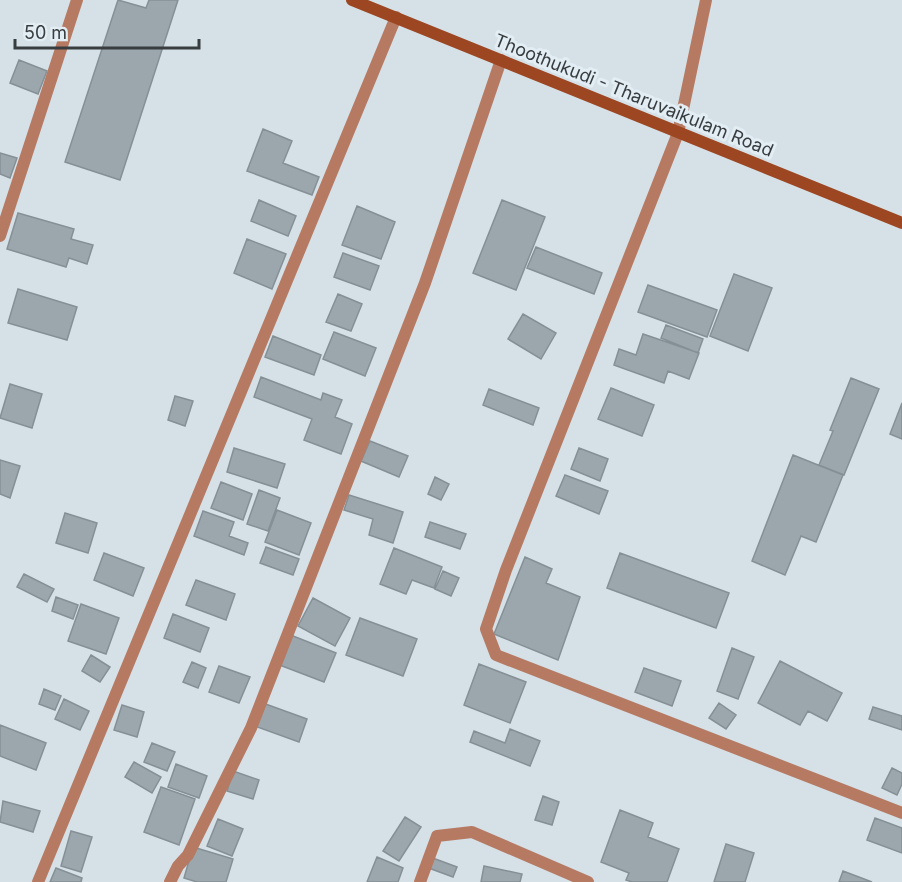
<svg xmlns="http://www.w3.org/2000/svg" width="902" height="882" viewBox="0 0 902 882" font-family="Inter,sans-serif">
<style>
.building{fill:#9ca7ad;stroke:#859096;stroke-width:1.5}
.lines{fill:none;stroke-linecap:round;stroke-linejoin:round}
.street{stroke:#b67a63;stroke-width:12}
.secondary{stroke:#9d4622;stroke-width:12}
.labels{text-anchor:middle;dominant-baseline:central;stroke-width:6;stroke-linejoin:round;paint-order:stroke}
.street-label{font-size:18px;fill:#383d40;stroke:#e2edf4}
</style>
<rect width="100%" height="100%" fill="#d5e0e7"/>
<path class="building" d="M118 0 146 8 149 0H178L120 180 65 162Z
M19 60 47 71 38 94 10 83Z
M263 129 292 141 283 163 319 177 312 195 247 171Z
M0 153 17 158 10 178 0 174Z
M259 200 296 216 288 236 251 221Z
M502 200 545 217 516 290 473 273Z
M357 206 395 222 381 259 342 245Z
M18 213 74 229 71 239 93 245 87 264 69 258 66 267 7 249Z
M247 239 286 254 272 289 234 273Z
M536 247 602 273 594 294 527 268Z
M343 253 379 266 370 290 334 277Z
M734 274 772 288 748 351 710 336Z
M648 285 717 310 707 337 638 312Z
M18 289 77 307 67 340 8 323Z
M338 294 362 304 351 331 326 322Z
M523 314 556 333 541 359 508 339Z
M666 325 703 339 698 353 661 338Z
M334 332 376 348 365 376 323 359Z
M643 334 699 353 689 379 668 371 664 383 614 365 619 349 636 355Z
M273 336 321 355 314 375 265 357Z
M261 377 321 400 323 393 342 400 335 417 352 424 341 454 304 440 312 419 254 397Z
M851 378 879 389 844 475 819 465 833 431 830 430Z
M10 384 42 394 32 428 0 418Z
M611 388 654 405 642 436 598 419Z
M489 389 539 408 533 425 483 405Z
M175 396 193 401 185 426 168 420Z
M902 403V439L890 434Z
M370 441 408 456 399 477 361 461Z
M234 448 285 464 277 488 227 472Z
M579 448 608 459 600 481 571 469Z
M793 455 843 475 816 542 801 536 785 575 752 561Z
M0 460 20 466 10 498 0 494Z
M565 475 608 491 599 514 556 496Z
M435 477 449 484 441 500 428 494Z
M221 482 252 494 243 520 211 508Z
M259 490 280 498 268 531 247 524Z
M349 495 403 512 393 543 369 535 373 519 344 510Z
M277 510 311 523 299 555 265 542Z
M203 511 234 522 229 536 248 543 244 555 194 536Z
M65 513 97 523 88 553 56 543Z
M430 522 466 534 460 549 425 537Z
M266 547 299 559 293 575 260 563Z
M394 548 442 567 434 588 412 580 406 594 380 584Z
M104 553 144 568 133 596 94 580Z
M620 553 729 593 716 628 607 588Z
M525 557 552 569 546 583 580 597 558 660 494 634Z
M443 571 459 578 451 596 435 589Z
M24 574 54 589 47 602 17 587Z
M196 580 235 594 226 620 186 605Z
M56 597 78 605 73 619 52 611Z
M313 598 350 618 335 646 298 626Z
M81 604 119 618 106 654 68 641Z
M173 614 209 628 200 652 164 638Z
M360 618 417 639 403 676 346 655Z
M288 634 336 653 324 682 277 664Z
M732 648 754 657 738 699 717 691Z
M91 655 110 667 100 682 82 671Z
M780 661 842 693 827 721 808 711 800 725 758 703Z
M192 662 206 668 198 688 183 682Z
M479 664 526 682 510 723 464 705Z
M219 666 250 677 239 703 209 692Z
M644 668 681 681 672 706 635 692Z
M44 689 61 696 55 710 39 704Z
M64 699 89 711 80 730 55 719Z
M260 702 307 719 299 742 252 725Z
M719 703 736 715 726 729 709 718Z
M122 705 144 712 137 737 114 730Z
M873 707 902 716V730L869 719Z
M0 725 46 743 36 770 0 756Z
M510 729 540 741 530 766 470 742 474 731 505 743Z
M152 743 175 752 167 771 144 762Z
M134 762 161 777 152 793 125 777Z
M176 764 207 776 199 798 168 787Z
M892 768 902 773V784L897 795 882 788Z
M233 771 259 780 253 799 227 791Z
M161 787 195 799 179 845 144 832Z
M543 796 559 802 552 825 535 820Z
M3 801 40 811 33 832 0 822Z
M620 810 653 823 648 837 679 849 667 882H632L626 880 629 873 601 862Z
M405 817 421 827 399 861 383 851Z
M875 818 902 828V853L867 840Z
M218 819 243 829 232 856 207 846Z
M71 831 92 837 81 872 61 866Z
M726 844 754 853 745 882H714Z
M193 847 233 859 226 882H197L184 878Z
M377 857 403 868 398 882H367Z
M430 857 457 867 453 877 426 867Z
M484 866 522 874 520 882H481Z
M56 868 82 878 81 882H50Z
M843 871 872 882H839Z"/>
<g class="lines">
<path class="street" d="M706 0 678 133 506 570 486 629 496 655 902 813
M0 236 77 0
M38 882 396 17
M170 882 178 866 188 855 251 728 425 283 501 60
M420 882 437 836 472 832 588 882"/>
<path class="secondary" d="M352 0 902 223"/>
</g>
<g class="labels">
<g class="street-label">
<text transform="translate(634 95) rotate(22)">Thoothukudi - Tharuvaikulam Road</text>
</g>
</g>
<path d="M15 39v9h184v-9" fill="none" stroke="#383d40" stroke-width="3"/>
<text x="24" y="39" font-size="18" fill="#383d40" stroke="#e2edf4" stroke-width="4.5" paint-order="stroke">50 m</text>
</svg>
